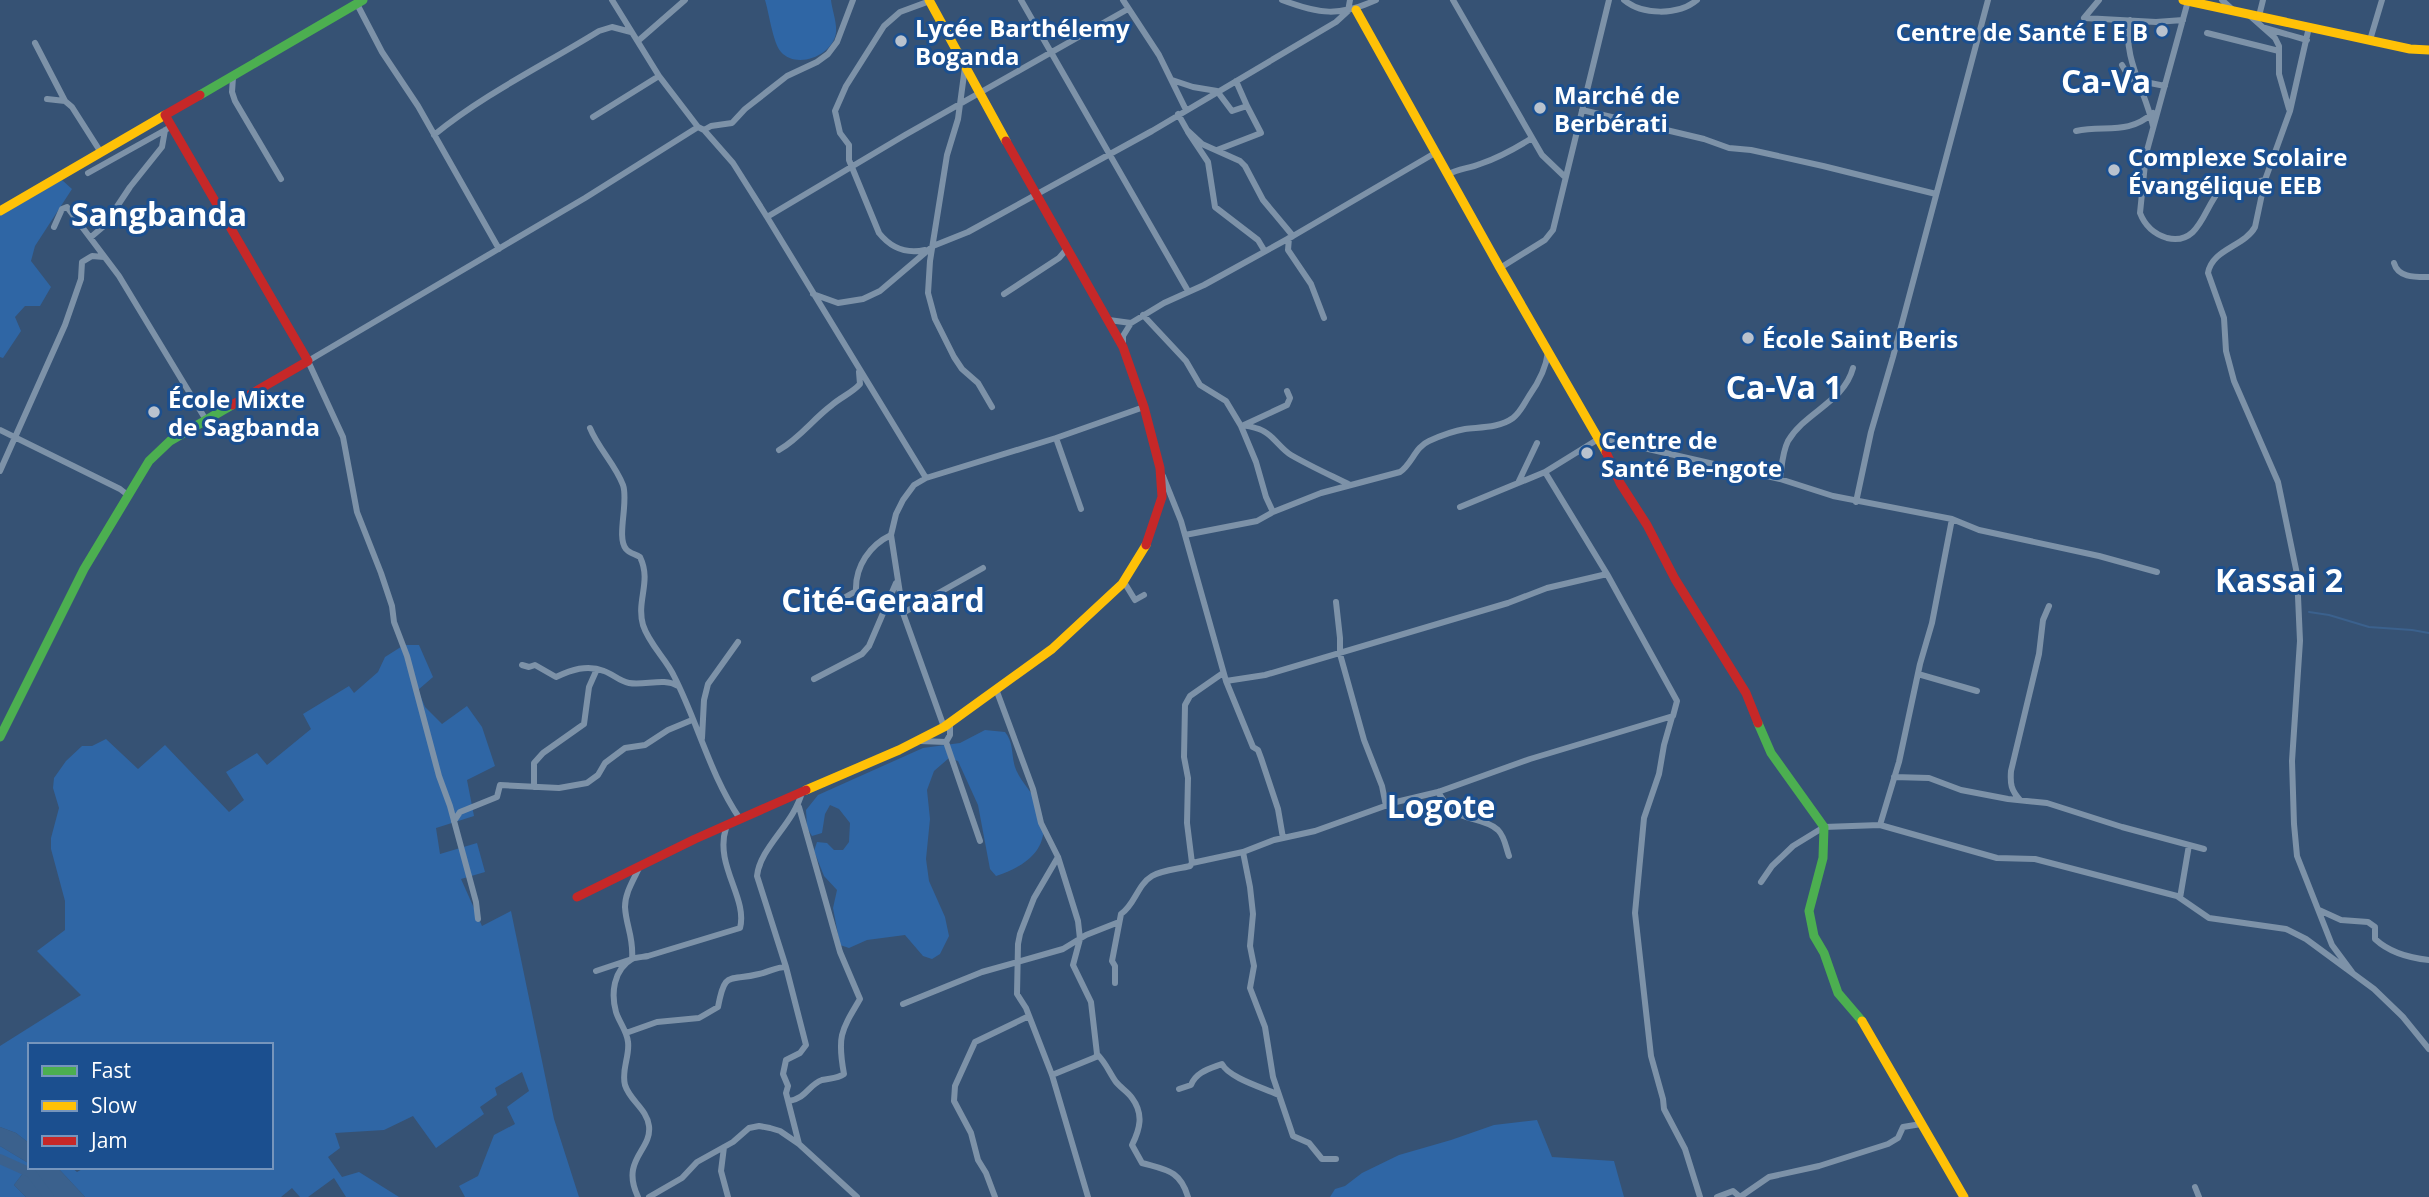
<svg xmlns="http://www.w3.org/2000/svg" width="2429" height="1197" viewBox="0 0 2429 1197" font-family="'Open Sans',sans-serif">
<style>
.green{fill:#2f66a5}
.water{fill:#3b618d}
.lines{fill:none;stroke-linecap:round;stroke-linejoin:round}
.stream{stroke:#3b618d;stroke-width:2}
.river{stroke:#3b618d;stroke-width:10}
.street{stroke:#7d92a8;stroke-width:6}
.fast{stroke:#4caf50;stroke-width:9}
.slow{stroke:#ffc107;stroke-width:9}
.jam{stroke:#c62828;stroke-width:9}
.poi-dot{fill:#b9c2ce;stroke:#1b4f8f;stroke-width:2.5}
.labels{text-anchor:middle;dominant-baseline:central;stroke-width:6;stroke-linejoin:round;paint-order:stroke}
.poi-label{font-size:24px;font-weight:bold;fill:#fff;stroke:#1b4f8f;text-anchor:start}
.district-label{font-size:32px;font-weight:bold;fill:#fff;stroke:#1b4f8f}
</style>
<rect width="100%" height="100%" fill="#365274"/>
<path class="green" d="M765 0H831C832 10 837 22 836 32 834 55 797 70 781 52 773 43 769 13 765 0Z
M62 180 72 189 35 246 31 261 51 287 40 306H25L15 317 21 331 3 358 0 357V214Z
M404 645H419L433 677 418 690 425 707 442 724 467 706 482 727 495 766 467 780 474 816 436 828 440 854 477 843 485 872 461 879 482 926 511 911 554 1119 579 1197H465L459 1186 478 1176 494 1135 515 1124 507 1107 529 1091 522 1072 495 1088 497 1095 480 1107 484 1114 436 1148 413 1116 384 1130 335 1133 340 1148 328 1157 342 1177 359 1172 399 1197H346L334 1178 308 1197H300L292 1188 281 1197H85L57 1167H71L77 1172 86 1167H271V1045H30V1144L16 1133 0 1127V1046L81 995 37 951 65 930V901L51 849V838L59 808 53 788 54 778 66 761 82 746H92L106 739 138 769 165 745 229 812 244 800 226 772 257 753 267 765 311 729 303 714 349 686 354 693 378 672 385 657Z
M985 730 1005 732C1014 743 1011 754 1015 767 1020 782 1035 794 1040 809 1053 846 1029 865 996 876L990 869 978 805 958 761 949 758 934 771 927 790 930 819 926 859 929 881 945 917 949 936 940 954 932 959 923 956 905 935 867 940 849 948 840 945 833 908 837 890 824 876 814 851 817 842 827 843 834 850H843L849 842 850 823 839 809 830 805 825 814 822 833 812 836 807 828 806 810 818 795 923 748 960 743Z
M1537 1120 1552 1157 1614 1161 1624 1197H1330L1335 1189 1345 1186 1362 1173 1399 1155 1451 1140 1494 1125Z
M0 1146 30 1164 14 1185 26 1197H0Z"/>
<path class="water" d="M0 1127 16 1133 30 1144V1167H57L85 1197H26L14 1185 30 1164 0 1146Z"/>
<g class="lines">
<path class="stream" d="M2309 612 2329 615 2369 627 2412 630 2429 633"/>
<path class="river" d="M0 1159 31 1173 49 1197"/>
<path class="street" d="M612 0 659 76 698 127 704 130 733 163 767 217 926 478
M1021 0 1188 291
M1123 0 1159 55 1186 110
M1282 0C1319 14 1339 17 1376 0
M1453 0 1542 155 1565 177
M1624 0C1642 15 1678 16 1697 0
M2099 0 2084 18 2156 22 2183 20
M2222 0 2233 10
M2188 1 2146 154 2140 213C2145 226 2154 234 2167 238 2200 246 2204 207 2220 190L2265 180
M357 4 382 52 418 106 499 249
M2249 15 2275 38 2279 46V74L2289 109
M2259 16 2263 0
M2130 20C2121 55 2146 92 2153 126
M2309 27 2290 111 2265 180 2255 227C2245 246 2212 249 2208 273L2224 318 2226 351 2234 381 2278 482 2297 574 2300 641 2292 761 2294 824 2297 856 2332 945 2352 972
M2265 28 2307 40
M2207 33 2279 51
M2370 40 2382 0
M638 41 685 0
M35 43 65 101 72 107 100 151
M2122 65 2130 79 2165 86
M965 67 958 119 947 155 930 261 928 293 935 319 954 357 962 369 978 383 992 407
M233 77 232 92 235 101 281 179
M1172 80 1193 87 1217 91 1232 111 1247 106 1236 81
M47 99 65 101
M1582 110 1704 139 1729 148 1751 150 1823 166 1936 194
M1178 114 1187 130 1202 144 1240 161 1245 166 1263 200 1293 236
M593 117 659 76
M704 130 711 126 732 123 745 109 787 76 817 62 828 54 837 42 853 0
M2076 131C2106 125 2128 135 2153 113
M1188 132 1208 162 1215 207 1258 240 1264 250
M434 135C484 94 544 65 599 31L612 27 631 32
M1217 150 1261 133 1247 106
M88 173 167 129
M1447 175C1459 168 1468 169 1480 164 1498 158 1516 148 1532 138
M767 217 905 135 1128 9
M54 227 62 209 67 207 119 276 206 420
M91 237 104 226 130 187 162 147 165 130
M1289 238 1288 250 1311 284 1324 318
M925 250C907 254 891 248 879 233L849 160V145L840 133 835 111 846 86 884 26 900 12 930 1
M2394 263C2398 278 2416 277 2429 277
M1500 268 1545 240 1553 230 1609 0
M813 294 838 303 863 299 880 291 933 246 968 232 1152 131 1336 22 1348 11 1350 0
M1004 294 1059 258 1066 250
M1143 315 1186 361 1200 385 1226 401 1241 426 1256 462 1266 497 1273 512 1257 521 1185 535
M1109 320 1131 323
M1123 344V336L1131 323 1164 303 1204 285 1293 236 1435 153
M1244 425 1287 405 1290 398 1287 391
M1241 426 1244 425C1251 427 1259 428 1265 432 1275 438 1281 449 1291 455 1310 466 1330 475 1350 485
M590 428C598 448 615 464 623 485 629 502 616 537 626 549 629 553 635 554 640 557 652 582 636 600 643 625 649 644 666 659 674 676 698 723 710 775 740 819
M0 430 120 489 129 496
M1056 438 1081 509
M779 450C800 438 813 419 832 405 841 397 852 393 860 384L859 372
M0 471 65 325 81 279 82 262 92 256 104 257
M1163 476 1181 521 1226 681 1253 747 1258 750 1261 758 1278 809 1283 838
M1780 479C1782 466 1782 453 1788 441 1805 412 1844 402 1853 368
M1518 483 1537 443
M1856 502 1871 432 1893 357 1988 0
M1460 507 1545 472 1600 438 1780 479 1833 496 1952 519 1979 530 2099 556 2157 572
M1273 512 1321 493 1400 472C1412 464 1415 447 1429 441 1440 436 1453 431 1465 429 1481 427 1499 428 1513 418 1520 413 1524 404 1529 396 1539 382 1546 369 1548 352
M1124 582 1135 600 1144 595
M842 599 856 591C855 566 870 545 891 535
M1336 602 1340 638V654L1364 740 1382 786 1386 806
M903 613 983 568
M522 665 529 667 535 665 556 677C571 670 587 664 604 671 613 674 619 681 629 683 645 686 664 677 678 686
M1918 674 1977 691
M814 679 862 654 869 646 896 583
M1226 681 1265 675 1508 603 1547 588 1607 574
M996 689 1033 789 1041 823 1058 857 1078 921 1080 939 1073 965 1091 1002 1097 1054 1096 1057 1052 1075
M1672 717 1664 745 1659 774 1644 818 1635 913 1651 1056 1663 1099 1664 1109 1685 1149 1700 1197
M950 723V735L946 742 980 841
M944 727 903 613 891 535 896 514 903 500 914 485 926 478 1056 438 1144 407
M702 738 704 700 708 684 738 642
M920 741 946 742
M1894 777 1929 778 1961 790 2008 799 2047 803 2122 827 2204 849
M534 787V763L543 753 584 724 589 687 597 669
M802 792C794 824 760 847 757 876L786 967 806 1045 800 1053 786 1060 783 1074 788 1086 786 1093 799 1144 857 1197
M1438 792C1442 798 1446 805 1452 810 1465 821 1485 818 1498 830 1505 837 1506 848 1509 856
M2020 800C2011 790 2010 784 2011 771L2039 654 2043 620 2049 606
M454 821 460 812 497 797 500 785 559 788 587 783 598 775 605 763 625 748 645 745 668 730 692 720
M1880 825 1899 762 1920 664 1932 623 1952 519
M1243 852 1250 887 1253 914 1250 946 1254 966 1250 988 1265 1027 1273 1077 1293 1136 1309 1143 1322 1159H1336
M1058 857 1034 898 1020 934 1018 944 1017 994 1026 1008 1052 1075 1088 1197
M1192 863 1187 823 1188 778 1184 757 1185 705 1190 696 1223 673
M1761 882 1772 866 1793 846 1824 827 1880 825 1997 858 2035 859 2177 896 2209 918 2286 929 2306 939 2374 989 2403 1017 2429 1049
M2180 898 2189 845
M2319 910 2341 920 2368 922 2375 927V939C2390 953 2409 958 2429 960
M478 919 476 902 450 806 439 776 407 656 394 622 392 606 381 573 357 512 343 437 308 361 585 198 698 127
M596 971 632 959C634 938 626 926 625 907 625 893 633 881 639 868
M1115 983V966L1112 961 1121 914C1135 905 1137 885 1152 876 1162 870 1179 869 1190 866L1192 863 1243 852 1274 840 1315 831 1396 802 1438 792 1530 759 1673 716 1677 701 1607 574 1545 472
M903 1004 982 972 1063 949 1086 935 1119 922
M626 1033 657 1022 699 1018 718 1007C725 969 729 982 759 974 769 972 776 967 786 967
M1097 1054C1106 1063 1109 1072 1116 1082 1121 1088 1128 1092 1132 1098 1144 1114 1140 1129 1132 1145L1142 1163C1166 1170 1180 1170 1188 1197
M1179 1089 1191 1085C1196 1072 1209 1069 1222 1064 1229 1078 1264 1088 1279 1095
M789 1101C807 1098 808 1085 822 1080 830 1078 837 1079 844 1074 837 1036 841 1031 860 999L840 952 799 807
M724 1147 721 1171 728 1197
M2195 1187 2199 1197
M638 1197C620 1159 652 1151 649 1126 647 1109 630 1101 625 1085 621 1070 630 1056 628 1042 627 1031 619 1022 616 1012 611 994 613 970 632 959 636 957 644 957 648 956L740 928C748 898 714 865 726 828
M649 1197 682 1178 697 1162 733 1142 749 1128 759 1126 770 1128 780 1131 799 1144
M995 1197 986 1173 978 1160 971 1133 954 1101 955 1086 975 1042 1029 1016
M1717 1197 1733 1191 1740 1197 1769 1177 1819 1166 1888 1144 1898 1138 1903 1127 1921 1124"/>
<path class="fast" d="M200 95 363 0
M1758 723 1771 753 1824 827 1823 858 1809 911 1814 936 1824 953 1838 993 1862 1021
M0 737 84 569 149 461 170 441 232 405"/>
<path class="slow" d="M929 0 1006 141
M2183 0 2410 49 2429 50
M1356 10 1500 268 1606 452
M0 211 165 115
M806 790 899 750 944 727 1052 649 1122 584 1146 545
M1862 1021 1964 1197"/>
<path class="jam" d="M200 95 165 115 308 361 232 405
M1006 141 1123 347 1144 407 1160 468 1162 497 1146 545
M1606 452 1620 483 1647 525 1675 579 1746 693 1758 723
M577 897 695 839 806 790"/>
</g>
<g class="poi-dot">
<circle cx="2162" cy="31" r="7"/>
<circle cx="901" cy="41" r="7"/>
<circle cx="1540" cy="108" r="7"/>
<circle cx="2114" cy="170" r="7"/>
<circle cx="1748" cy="338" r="7"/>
<circle cx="154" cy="412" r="7"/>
<circle cx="1587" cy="453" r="7"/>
</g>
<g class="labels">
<g class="poi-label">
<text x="915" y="27">Lycée Barthélemy<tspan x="915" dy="28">Boganda</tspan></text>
<text x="2148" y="31" text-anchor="end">Centre de Santé E E B</text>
<text x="1554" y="94">Marché de<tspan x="1554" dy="28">Berbérati</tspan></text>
<text x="2128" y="156">Complexe Scolaire<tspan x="2128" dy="28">Évangélique EEB</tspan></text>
<text x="1762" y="338">École Saint Beris</text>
<text x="168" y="398">École Mixte<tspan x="168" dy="28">de Sagbanda</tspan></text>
<text x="1601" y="439">Centre de<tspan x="1601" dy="28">Santé Be-ngote</tspan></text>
</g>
<g class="district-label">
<text x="2106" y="80">Ca-Va</text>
<text x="159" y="213">Sangbanda</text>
<text x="1784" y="386">Ca-Va 1</text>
<text x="2279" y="579">Kassai 2</text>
<text x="883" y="599">Cité-Geraard</text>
<text x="1441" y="805">Logote</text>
</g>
</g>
<rect x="28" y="1043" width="245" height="126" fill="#1b4f8f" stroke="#7695bc" stroke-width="2"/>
<rect x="42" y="1066" width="35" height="10" fill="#4caf50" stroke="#7695bc" stroke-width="2"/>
<text x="91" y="1078" font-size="21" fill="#ffffff">Fast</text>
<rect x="42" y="1101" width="35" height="10" fill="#ffc107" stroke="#7695bc" stroke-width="2"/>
<text x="91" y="1113" font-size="21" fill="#ffffff">Slow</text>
<rect x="42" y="1136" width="35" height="10" fill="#c62828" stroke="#7695bc" stroke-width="2"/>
<text x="91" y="1148" font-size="21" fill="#ffffff">Jam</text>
</svg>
